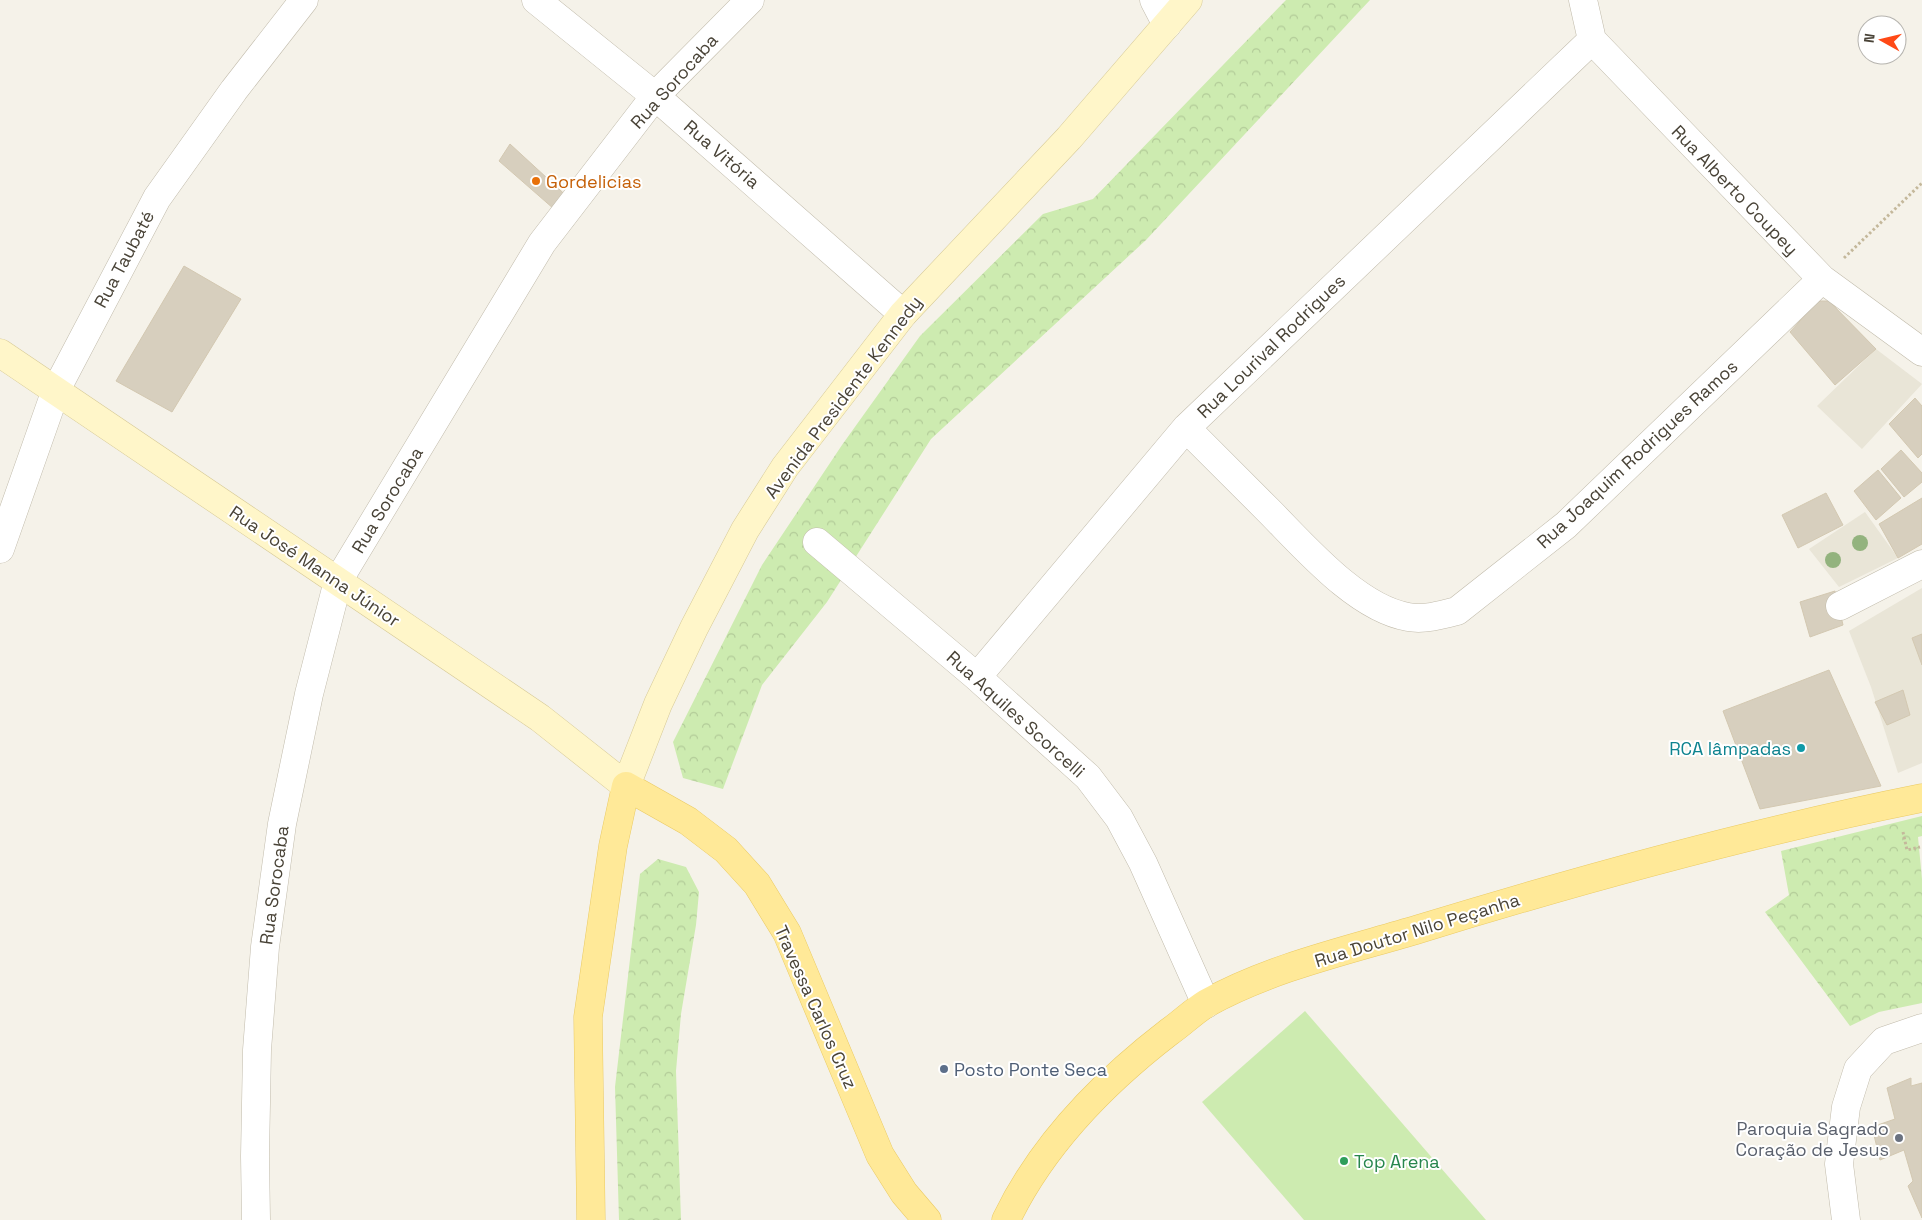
<svg xmlns="http://www.w3.org/2000/svg" width="1922" height="1220" viewBox="0 0 1922 1220" font-family="'Space Grotesk',sans-serif">
<style>
.residential{fill:#e9e5d7}
.forest{fill:url(#forest-crowns)}
.park{fill:#cdebb0}
.building{fill:#d7cfbe;stroke:#d3c8b1}
.lines{fill:none;stroke-linecap:round;stroke-linejoin:round}
.street-casing{stroke:#c1bbab;stroke-width:29}
.secondary-casing{stroke:#d7ca97;stroke-width:29}
.primary-casing{stroke:#eaca63;stroke-width:29}
.path{stroke:#c4b89b;stroke-width:3;stroke-dasharray:2.5 2.5;stroke-linecap:butt}
.street{stroke:#fff;stroke-width:28}
.secondary{stroke:#fff6c9;stroke-width:28}
.primary{stroke:#ffe998;stroke-width:28}
.tree{fill:#93b37e}
.food-dot{fill:#e8710a;stroke:#fff;stroke-width:2}
.culture-dot{fill:#0f9aa8;stroke:#fff;stroke-width:2}
.service-dot{fill:#5c6f8a;stroke:#fff;stroke-width:2}
.worship-dot{fill:#6b7280;stroke:#fff;stroke-width:2}
.leisure-dot{fill:#2e9e5b;stroke:#fff;stroke-width:2}
.labels{text-anchor:middle;dominant-baseline:central;stroke-width:4;stroke-linejoin:round;paint-order:stroke}
.street-label{font-size:18px;fill:#494337;stroke:#fff}
.food-label{font-size:18px;fill:#c56008;stroke:#fff;text-anchor:start}
.culture-label{font-size:18px;fill:#0d838f;stroke:#fff;text-anchor:end}
.service-label{font-size:18px;fill:#4e5e75;stroke:#fff;text-anchor:start}
.worship-label{font-size:18px;fill:#5b616d;stroke:#fff;text-anchor:end}
.leisure-label{font-size:18px;fill:#27864d;stroke:#fff;text-anchor:start}
</style>
<defs>
<pattern id="forest-crowns" width="20" height="18" patternUnits="userSpaceOnUse" patternTransform="scale(1.25)"><rect width="20" height="18" fill="#cdebb0"/><path d="M2 6a3 3 0 1 1 6 0M12 15a3 3 0 1 1 6 0" fill="none" stroke="#b2cb98"/></pattern>
</defs>
<rect width="100%" height="100%" fill="#f5f2e9"/>
<path class="residential" d="M1876 349 1922 384 1862 449 1817 406Z
M1865 512 1898 558 1839 587 1809 549Z
M1922 588V763L1898 773 1871 687 1849 631Z"/>
<path class="forest" d="M1286 0H1370L1146 240 931 439 827 602 762 685 723 789 683 778 673 742 762 565 842 445 920 336 1043 214 1093 199Z
M1922 816V836L1918 837 1922 879V1003L1879 1012 1850 1026 1765 912 1789 895 1781 851Z
M658 859 686 867 699 892 696 925 681 1014 676 1071 681 1220H619L615 1087 640 874Z"/>
<path class="park" d="M1305 1011 1486 1220H1304L1202 1102Z"/>
<path class="building" d="M510 144 572 201 562 216 499 161Z
M184 266 241 299 172 412 116 381Z
M1818 301H1829L1876 349 1835 385 1790 332Z
M1915 398 1922 406V454L1918 458 1889 424Z
M1901 450 1922 473V482L1904 497 1881 469Z
M1878 470 1901 498 1876 520 1854 491Z
M1826 493 1843 525 1798 548 1782 515Z
M1922 498V544L1898 558 1879 524Z
M1835 591 1843 625 1810 637 1800 602Z
M1922 634V665L1912 638Z
M1829 670 1881 786 1760 809 1723 711Z
M1903 690 1910 715 1887 725 1875 702Z
M1911 1078V1086L1922 1083V1218L1908 1186 1913 1181 1904 1150 1880 1160 1872 1127 1895 1119 1887 1088Z"/>
<g class="lines">
<g class="street-casing">
<path id="street" d="M536 0 655 96 903 314
M1154 0 1167 25
M1583 0 1592 40 1822 279 1922 352
M1186 428C1213 455 1240 482 1267 509 1303 545 1356 608 1408 617 1424 620 1442 615 1457 611L1566 525 1822 279
M817 542 977 677 1088 777 1119 818 1143 863 1206 1004
M0 549 56 390 157 198 234 90 304 0
M1840 606 1922 564
M977 677 1186 428 1592 40
M256 1220 255 1156 257 1050 265 947 282 824 309 694 338 581 542 243 655 96 750 0
M1846 1220 1839 1164 1846 1107 1858 1069 1884 1041 1922 1028"/>
</g>
<g class="secondary-casing">
<path id="secondary" d="M0 353 540 718 626 786 658 704 694 628 745 530 785 467 903 314 1069 138 1188 0"/>
</g>
<g class="primary-casing">
<path id="primary" d="M591 1220 588 1017 613 846 626 786 688 821 726 850 757 884 787 933 880 1155 904 1193 927 1220
M1006 1220C1042 1145 1104 1082 1169 1032 1182 1023 1194 1011 1207 1003 1272 967 1349 950 1419 929 1585 878 1752 832 1922 798"/>
</g>
<path class="path" d="M1844 258 1922 183
M1903 832 1907 850 1920 847"/>
<use href="#street" class="street"/>
<use href="#secondary" class="secondary"/>
<use href="#primary" class="primary"/>
</g>
<g class="tree">
<circle cx="1860" cy="543" r="8"/>
<circle cx="1833" cy="560" r="8"/>
</g>
<circle class="food-dot" cx="536" cy="181" r="5"/>
<circle class="culture-dot" cx="1801" cy="748" r="5"/>
<circle class="service-dot" cx="944" cy="1069" r="5"/>
<circle class="worship-dot" cx="1899" cy="1138" r="5"/>
<circle class="leisure-dot" cx="1344" cy="1161" r="5"/>
<g class="labels">
<g class="street-label">
<text transform="translate(674 81) rotate(-48)">Rua Sorocaba</text>
<text transform="translate(722 154) rotate(41)">Rua Vitória</text>
<text transform="translate(1735 190) rotate(46)">Rua Alberto Coupey</text>
<text transform="translate(124 259) rotate(-62)">Rua Taubaté</text>
<text transform="translate(1271 346) rotate(-44)">Rua Lourival Rodrigues</text>
<text transform="translate(843 397) rotate(-53)">Avenida Presidente Kennedy</text>
<text transform="translate(1637 454) rotate(-43)">Rua Joaquim Rodrigues Ramos</text>
<text transform="translate(387 500) rotate(-59)">Rua Sorocaba</text>
<text transform="translate(315 566) rotate(34)">Rua José Manna Júnior</text>
<text transform="translate(1016 714) rotate(42)">Rua Aquiles Scorcelli</text>
<text transform="translate(274 885) rotate(-82)">Rua Sorocaba</text>
<text transform="translate(1417 930) rotate(-17)">Rua Doutor Nilo Peçanha</text>
<text transform="translate(816 1007) rotate(66)">Travessa Carlos Cruz</text>
</g>
<g class="food-label">
<text x="546" y="181">Gordelicias</text>
</g>
<g class="culture-label">
<text x="1791" y="748">RCA lâmpadas</text>
</g>
<g class="service-label">
<text x="954" y="1069">Posto Ponte Seca</text>
</g>
<g class="worship-label">
<text x="1889" y="1128">Paroquia Sagrado<tspan x="1889" dy="21">Coração de Jesus</tspan></text>
</g>
<g class="leisure-label">
<text x="1354" y="1161">Top Arena</text>
</g>
</g>
<g transform="translate(1882 40) rotate(278)"><circle r="24" fill="#ffffff" stroke="#b6b4af"/>
<path d="M0-4L9 19L0 12L-9 19Z" fill="#ff4916"/>
<text y="-8" font-size="14" font-weight="bold" text-anchor="middle" fill="#494337">N</text>
</g>
</svg>
